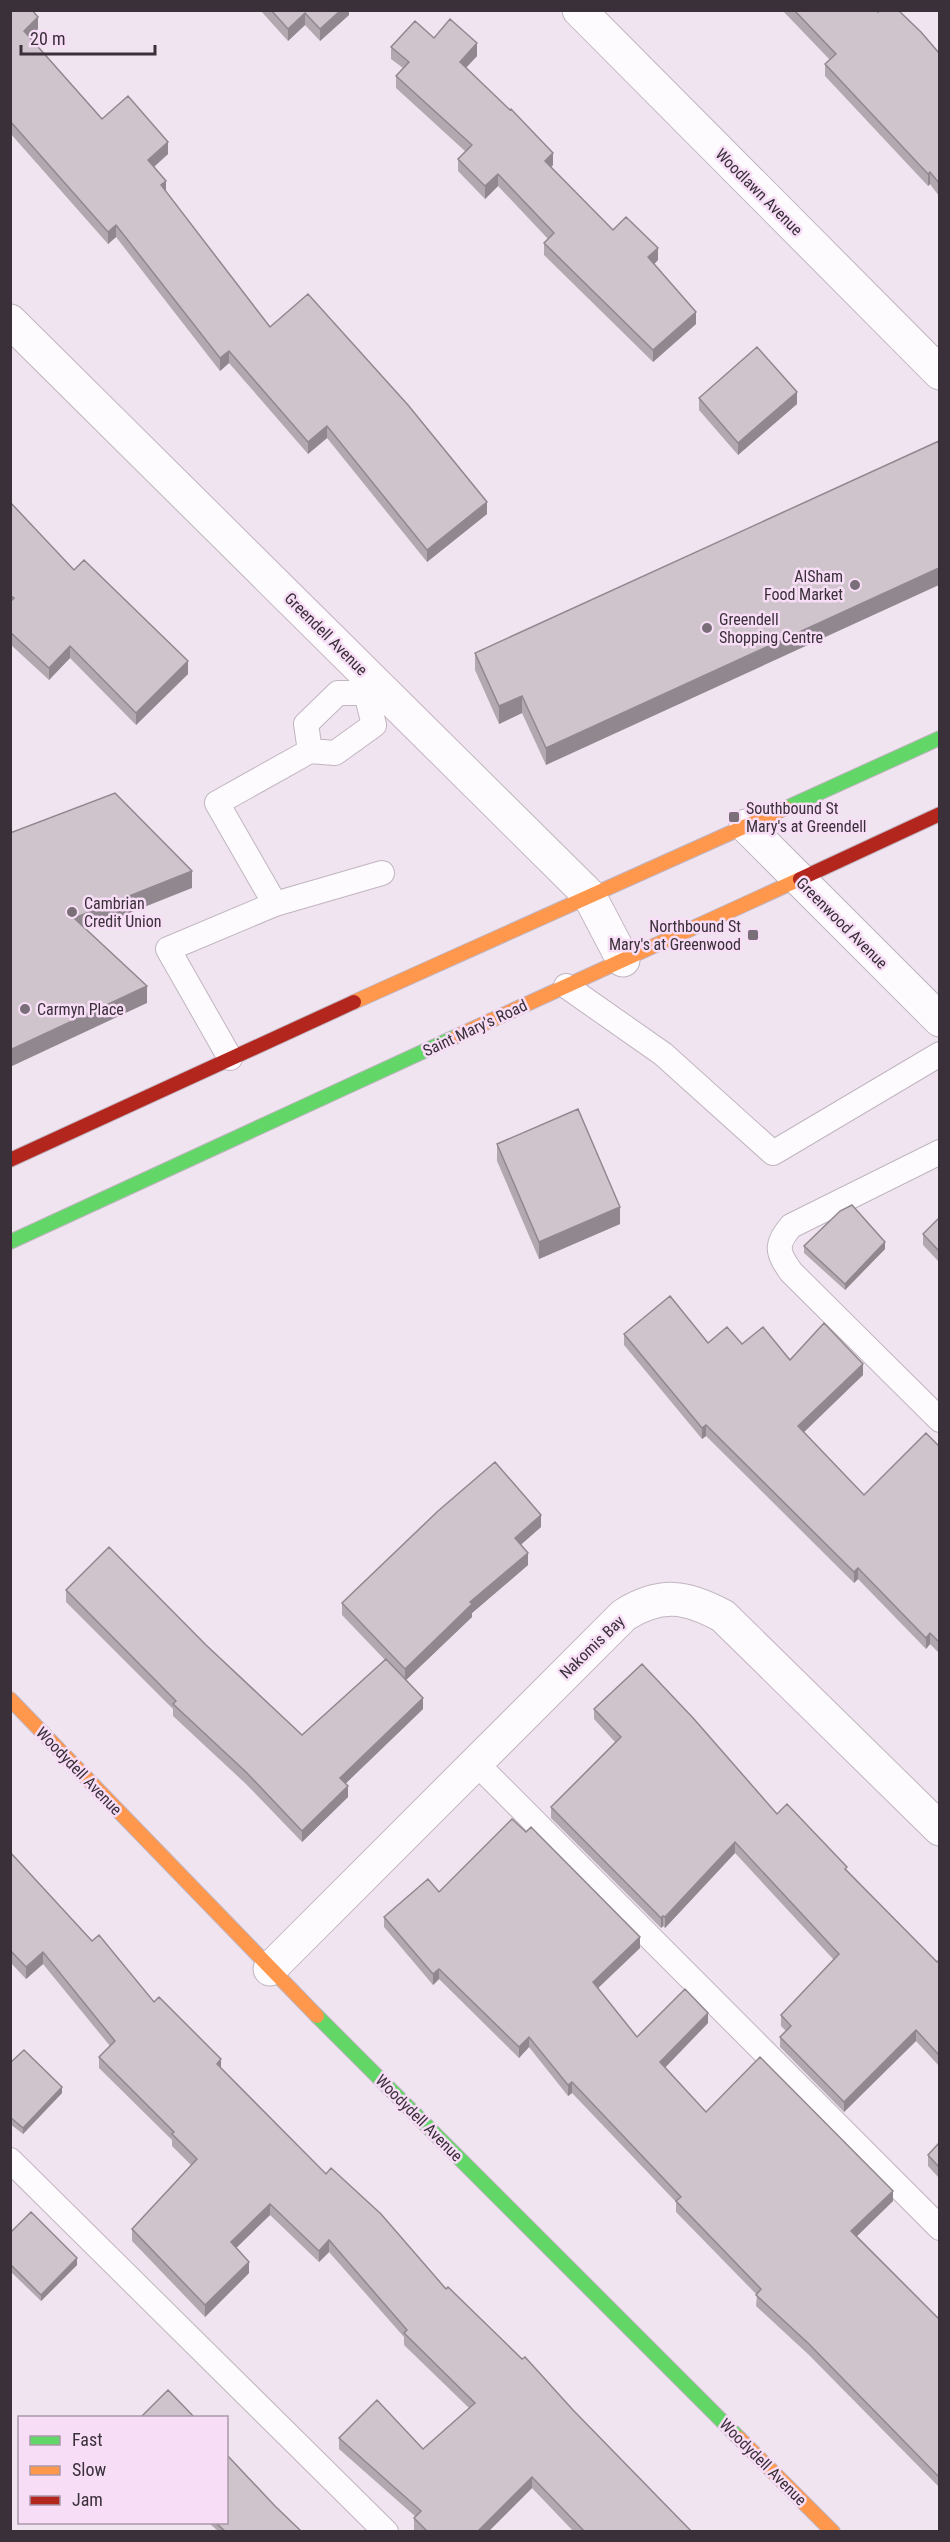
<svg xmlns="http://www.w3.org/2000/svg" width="950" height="2542" viewBox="0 0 950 2542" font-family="'Roboto Condensed',sans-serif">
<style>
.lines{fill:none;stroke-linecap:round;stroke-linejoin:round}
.lane-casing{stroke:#c0b5c0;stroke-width:26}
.street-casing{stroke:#c0b5c0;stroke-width:35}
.fast-casing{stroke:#c0b5c0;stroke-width:16}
.slow-casing{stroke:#c0b5c0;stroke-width:16}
.jam-casing{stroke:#c0b5c0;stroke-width:16}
.lane{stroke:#fdfbfd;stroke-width:24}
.street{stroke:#fdfbfd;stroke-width:33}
.fast{stroke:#63d668;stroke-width:14}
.slow{stroke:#ff974d;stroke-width:14}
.jam{stroke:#b3261e;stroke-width:14}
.wall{fill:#b2a8af}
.shaded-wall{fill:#91888f}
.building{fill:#cfc3cc;stroke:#91888f;stroke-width:1.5}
.poi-dot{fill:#7a6f79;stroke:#f7def6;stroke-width:2}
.labels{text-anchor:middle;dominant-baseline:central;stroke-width:5;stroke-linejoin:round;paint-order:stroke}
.street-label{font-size:16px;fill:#3a3039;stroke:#f7def6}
.poi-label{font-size:16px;fill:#3a3039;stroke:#f7def6;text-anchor:start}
</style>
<rect width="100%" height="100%" fill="#f1e4f1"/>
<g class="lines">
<g class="lane-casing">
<path id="lane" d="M366 693 374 725 335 753 310 751 306 724 338 693H366L377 684
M275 904 382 873
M566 986 663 1054 773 1153 940 1054
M230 1058 168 949 275 904 217 803 310 751
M940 1152 791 1226C775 1245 777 1252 791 1272L940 1420
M475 1762 940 2228
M10 2160 386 2532"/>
</g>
<g class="street-casing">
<path id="street" d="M579 10 940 373
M10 321 589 895 623 960
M746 826 940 1020
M270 1969 624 1615C661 1592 686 1596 723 1616L940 1829"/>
</g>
<g class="fast-casing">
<path id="fast" d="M786 808 940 738
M10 1242 457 1036
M317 2016 739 2438"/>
</g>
<g class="slow-casing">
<path id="slow" d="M354 1002 786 808
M457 1036 800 879
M10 1699 317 2016
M739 2438 833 2532"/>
</g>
<g class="jam-casing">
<path id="jam" d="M800 879 940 814
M10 1160 354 1002"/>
</g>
<use href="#lane" class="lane"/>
<use href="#street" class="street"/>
<use href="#fast" class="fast"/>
<use href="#slow" class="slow"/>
<use href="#jam" class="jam"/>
</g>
<path class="wall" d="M10 10 38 29 30 37 102 119 168 154 154 167 166 192 270 327 487 514 427 562 327 438 308 454 229 363 220 371 116 237 108 244 10 133Z
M260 10H349V15L320 41 305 25 288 41Z
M782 10H877L939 53V196L930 184 928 186 825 76V64L830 60Z
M434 38 477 56 466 68 553 165 551 167 613 230 658 260 654 264 696 324 653 362 544 255V243L548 239 498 186 485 199 458 171V159L466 152 396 88V76L403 68 391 59V47Z
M699 398 797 404 738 455 699 410Z
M939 441 546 765 522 713 499 724 475 670V653Z
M10 502 74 570 188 674 136 725 70 658 49 680 10 644Z
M497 1144 620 1224 539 1259 497 1161Z
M939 1218V1262L923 1245V1234Z
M804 1246 885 1249 845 1290 804 1253Z
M624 1334 708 1343 742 1344 790 1360 863 1375 803 1432 864 1495 939 1446V1653L930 1644 926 1649 858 1579 854 1583 706 1436 702 1439 624 1345Z
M541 1527 521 1544 528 1565 472 1613V1617L406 1680 423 1709 345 1784 348 1797 302 1842 246 1784 173 1716V1709L66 1602V1590L206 1645 302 1735 385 1660 342 1615V1603Z
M594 1709 777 1814 847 1870 937 1962 939 1960V2066L916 2041 844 2112 780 2047V2037L786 2031 781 2026V2015L834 1960 735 1853 665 1928 663 1926 661 1928 551 1818V1807L615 1742 594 1719Z
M10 1852 92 1941 326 2174 573 2410 692 2532H574L532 2488 488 2532H416L414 2530V2518L416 2517 339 2449V2438L423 2449 469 2408 404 2345V2337L329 2252 319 2262 270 2215 236 2248 249 2273 205 2317 132 2241V2229L191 2165 172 2146V2140L99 2068V2057L110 2046 43 1964 26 1979 10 1962Z
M439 1892 640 1948 597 1988 637 2037 708 2023 665 2067 706 2112 893 2201 857 2236 939 2319V2487L809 2355 756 2306 757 2295 676 2212V2202L572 2093 568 2096 529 2047 519 2058 439 1979 433 1985 384 1927V1917Z
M10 2063 62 2093 23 2134 10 2124Z
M939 2143V2178L928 2166V2155Z
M10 2233 77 2265 41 2301 10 2271Z
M275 2506 302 2532H219L209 2523H226Z"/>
<path class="shaded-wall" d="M341 10H349V15L320 41V29Z
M305 13V25L288 41V29Z
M38 17V29L24 43V31Z
M477 43V56L460 74V62Z
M168 142V154L148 172V160Z
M553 153V165L545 173V161Z
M930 172V184L928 186V174Z
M498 174V186L485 199V186Z
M166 181V193L161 185Z
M116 225V237L108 244V232Z
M658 248V260L648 270V257Z
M696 312V324L653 362V350Z
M229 351V363L220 371V358Z
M797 392V404L738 455V443Z
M327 426V438L308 454V442Z
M487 502V514L427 562V550Z
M939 568V585L546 765V748Z
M70 646V658L49 680V668Z
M188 661V674L136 725V713Z
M522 696V713L499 724V706Z
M192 871V888L74 935V918Z
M147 986V1003L10 1067V1050Z
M620 1207V1224L539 1259V1242Z
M885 1242V1249L845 1290V1284Z
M863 1364V1375L798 1438V1426Z
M706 1425V1436L702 1439V1428Z
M541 1515V1527L515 1550V1538Z
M528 1553V1565L472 1613V1617L405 1681V1669L470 1602Z
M858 1568V1579L854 1583V1572Z
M930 1633V1644L926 1649V1638Z
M423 1698V1709L340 1789V1778Z
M348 1786V1797L302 1842V1831Z
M735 1842V1853L665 1928V1917Z
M663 1916V1926L661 1928V1918Z
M640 1937V1948L593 1993V1982Z
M43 1952V1964L26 1979V1967Z
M439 1969V1979L433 1985V1974Z
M708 2013V2023L660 2073V2062Z
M916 2030V2041L844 2112V2102Z
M529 2037V2047L519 2058V2047Z
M221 2059V2070L217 2064Z
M572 2082V2093L568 2096V2085Z
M62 2087V2093L23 2134V2128Z
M893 2191V2201L851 2242V2231Z
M270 2204V2215L231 2253V2242Z
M329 2240V2252L319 2262V2251Z
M77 2258V2265L41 2301V2295Z
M249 2262V2273L205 2317V2305Z
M532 2477V2488L488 2532H477Z"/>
<path class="building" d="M10 10H32L38 17 24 31 102 119 128 96 168 142 148 160 166 181 161 185 270 327 308 294 408 405 487 502 427 550 327 426 308 442 229 351 220 358 116 225 108 232 10 121Z
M271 10H341L320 29 305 13 288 29Z
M794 10H877L878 12 879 10H898L921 32 939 53V183L930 172 928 174 825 64 836 54Z
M450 19 477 43 460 62 510 110 511 109 553 153 545 161 613 230 626 217 658 248 648 257 696 312 653 350 544 243 554 233 498 174 485 186 458 159 472 145 396 76 409 62 391 47 415 21 434 38Z
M757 347 797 392 738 443 699 398Z
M939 441V568L546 748 522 696 499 706 475 653Z
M10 502 74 570 84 560 188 661 136 713 70 646 49 668 10 632V602L14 598 10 595Z
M115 793 192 871 74 918 147 986 10 1050V833Z
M578 1109 620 1207 539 1242 497 1144Z
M852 1205 885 1242 845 1284 804 1246 840 1211Z
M939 1218V1251L923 1234Z
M670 1296 708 1343 727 1327 742 1344 763 1327 790 1360 824 1323 863 1364 798 1426 864 1495 926 1433 939 1446V1642L930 1633 926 1638 858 1568 854 1572 706 1425 702 1428 624 1334Z
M495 1462 541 1515 515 1538 528 1553 470 1602 472 1604 405 1669 342 1603 438 1511Z
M109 1547 206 1645 302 1735 386 1659 423 1698 340 1778 348 1786 302 1831 246 1772 173 1704 176 1701 66 1590Z
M642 1664 694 1719 777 1814 787 1804 847 1867 845 1869 937 1962 939 1960V2055L916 2030 844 2102 780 2037 791 2026 781 2015 839 1954 735 1842 665 1917 663 1916 661 1918 551 1807 621 1737 594 1709Z
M512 1819 526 1832 531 1827 640 1937 593 1982 637 2037 685 1989 708 2013 660 2062 706 2112 760 2057 893 2191 851 2231 939 2319V2477L809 2344 756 2295 761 2289 676 2201 681 2197 572 2082 568 2085 529 2037 519 2047 439 1969 433 1974 384 1917 428 1879 439 1892Z
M10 1852 92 1941 99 1935 154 2002 159 1997 221 2059 217 2064 326 2174 331 2168 381 2214 446 2289 448 2287 522 2359 525 2357 573 2410 692 2532H585L532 2477 477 2532H428L414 2518 421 2511 339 2438 377 2400 423 2449 475 2403 404 2333 407 2330 329 2240 319 2251 270 2204 231 2242 249 2262 205 2305 132 2229 197 2159 172 2134 174 2132 99 2057 115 2041 43 1952 26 1967 10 1950Z
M24 2050 62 2087 23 2128 10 2117V2063Z
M939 2143V2167L928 2155Z
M31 2212 77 2258 41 2295 10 2264V2233Z
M168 2390 195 2418H140Z
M226 2454 275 2506 302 2532H226L216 2523H226Z"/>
<g class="poi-dot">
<circle cx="855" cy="585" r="6"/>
<circle cx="707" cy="628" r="6"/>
<rect x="728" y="811" width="12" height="12" rx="3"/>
<circle cx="72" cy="912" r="6"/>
<rect x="747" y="929" width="12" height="12" rx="3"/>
<circle cx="25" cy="1009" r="6"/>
</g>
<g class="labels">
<g class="street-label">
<text transform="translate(759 192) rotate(45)">Woodlawn Avenue</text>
<text transform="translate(326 634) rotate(45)">Greendell Avenue</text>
<text transform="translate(842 923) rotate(45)">Greenwood Avenue</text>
<text transform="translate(475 1028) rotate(-25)">Saint Mary's Road</text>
<text transform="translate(592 1647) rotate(-44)">Nakomis Bay</text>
<text transform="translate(79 1771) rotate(46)">Woodydell Avenue</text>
<text transform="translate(419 2118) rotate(45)">Woodydell Avenue</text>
<text transform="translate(763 2462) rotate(45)">Woodydell Avenue</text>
</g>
<g class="poi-label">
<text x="843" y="576" text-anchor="end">AlSham<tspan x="843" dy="18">Food Market</tspan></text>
<text x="719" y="619">Greendell<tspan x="719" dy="18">Shopping Centre</tspan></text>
<text x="746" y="808">Southbound St<tspan x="746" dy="18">Mary's at Greendell</tspan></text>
<text x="84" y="903">Cambrian<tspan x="84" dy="18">Credit Union</tspan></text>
<text x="741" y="926" text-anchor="end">Northbound St<tspan x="741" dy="18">Mary's at Greenwood</tspan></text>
<text x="37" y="1009">Carmyn Place</text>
</g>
</g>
<rect width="950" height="2542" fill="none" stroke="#3a3039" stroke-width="24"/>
<rect x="18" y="2416" width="210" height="108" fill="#f7def6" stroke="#ab98aa" stroke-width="1.5"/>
<rect x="30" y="2436" width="30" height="9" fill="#63d668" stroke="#ab98aa" stroke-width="1.5"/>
<text x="72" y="2446" font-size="18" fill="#3a3039">Fast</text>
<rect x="30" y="2466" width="30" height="9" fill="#ff974d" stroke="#ab98aa" stroke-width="1.5"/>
<text x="72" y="2476" font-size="18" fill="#3a3039">Slow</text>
<rect x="30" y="2496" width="30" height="9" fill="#b3261e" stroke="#ab98aa" stroke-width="1.5"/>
<text x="72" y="2506" font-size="18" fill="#3a3039">Jam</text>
<path d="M21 45v9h134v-9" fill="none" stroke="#3a3039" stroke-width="3"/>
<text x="30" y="45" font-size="18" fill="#3a3039" stroke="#f7def6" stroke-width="4.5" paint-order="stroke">20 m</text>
</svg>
